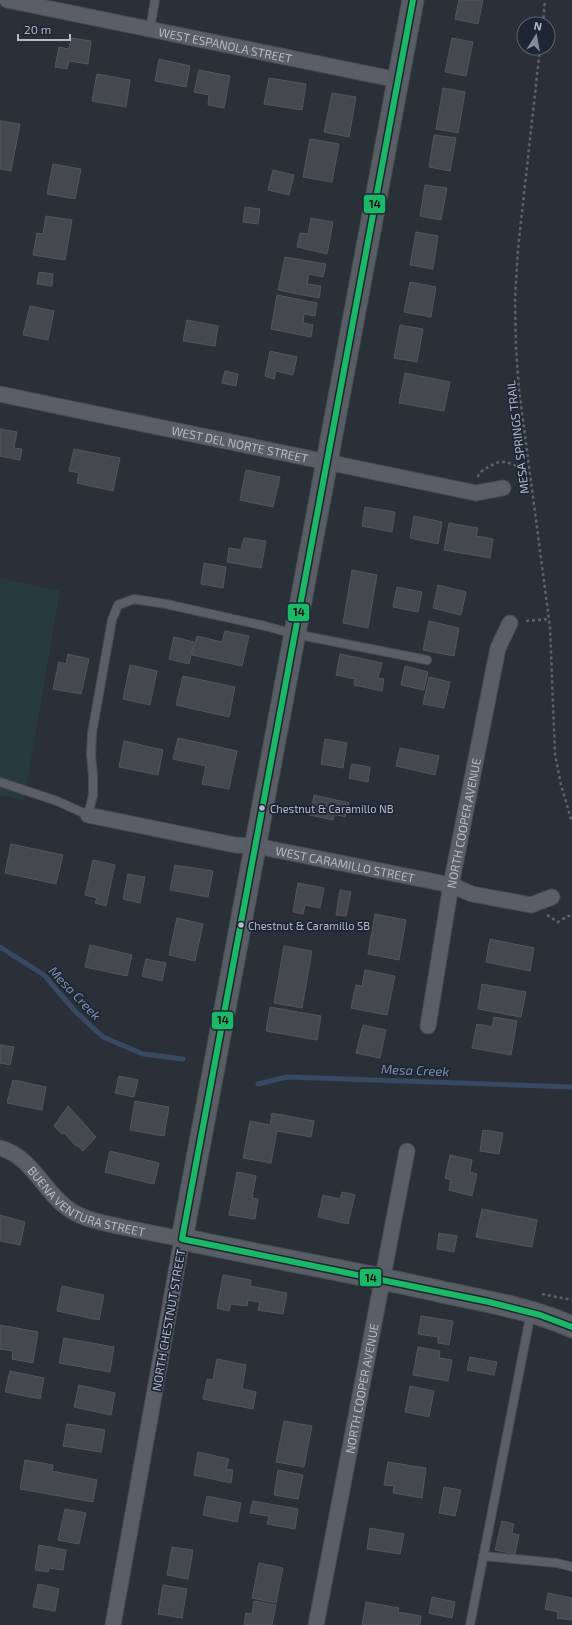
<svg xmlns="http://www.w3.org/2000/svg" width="572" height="1625" viewBox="0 0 572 1625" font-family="'Exo 2',sans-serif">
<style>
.green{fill:#273a3e}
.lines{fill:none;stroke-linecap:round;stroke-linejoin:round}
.stream{stroke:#384963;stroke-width:5}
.building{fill:#444950;stroke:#52575f}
.lane-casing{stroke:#484c53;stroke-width:10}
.street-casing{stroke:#484c53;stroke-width:17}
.secondary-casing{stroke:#484c53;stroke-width:23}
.path{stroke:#5d636a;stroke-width:2.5;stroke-dasharray:3 3;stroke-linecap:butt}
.lane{stroke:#5a5e66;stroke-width:8}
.street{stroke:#5a5e66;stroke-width:15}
.secondary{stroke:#595d64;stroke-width:21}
.bus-1-casing{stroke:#1d2633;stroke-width:9}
.bus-1{stroke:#1ab867;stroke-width:6}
.bus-dot{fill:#b4bcc9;stroke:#1d2633;stroke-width:1.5}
.labels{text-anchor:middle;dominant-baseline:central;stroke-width:3.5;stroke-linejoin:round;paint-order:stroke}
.bus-label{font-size:11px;fill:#b4bcc9;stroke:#1d2633;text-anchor:start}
.street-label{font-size:12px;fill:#b4bcc9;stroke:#1d2633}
.water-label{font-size:13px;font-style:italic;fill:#7c92b1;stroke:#1d2633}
.line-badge{stroke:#1d2633;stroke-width:1.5}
.pale-badge-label{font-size:11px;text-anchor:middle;font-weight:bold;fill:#111}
</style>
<rect width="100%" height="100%" fill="#2a3038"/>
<path class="green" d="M0 578 60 591 24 800 0 795Z"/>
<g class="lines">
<path class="stream" d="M0 947 44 975 76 1012 103 1037 143 1054 183 1059
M258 1084 287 1077 572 1087"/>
</g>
<path class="building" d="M459 0H483L478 24 455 19Z
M71 38 91 41 88 64 69 61 67 69 55 67 59 47 69 49Z
M452 38 473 42 466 76 445 72Z
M159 59 190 66 186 87 155 81Z
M199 70 230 76 224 108 208 105 209 95 194 92Z
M97 74 130 80 126 107 92 101Z
M269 78 306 84 302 110 264 104Z
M443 88 465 92 458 133 436 129Z
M332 93 356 97 349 137 324 132Z
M0 121 20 124 11 171 0 169Z
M434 135 456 138 450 171 429 167Z
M310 139 339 144 332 182 303 177Z
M53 164 81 169 75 199 47 194Z
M273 170 294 175 289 195 268 190Z
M425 185 447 188 441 220 420 216Z
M245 207 260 209 258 224 243 222Z
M46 216 72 220 65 260 33 255 37 233 43 234Z
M311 218 333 222 327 254 297 247 300 233 308 234Z
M416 232 438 236 433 269 410 265Z
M285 257 326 264 323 277 309 274 307 284 321 286 319 298 278 290Z
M39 272 53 274 52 286 37 284Z
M410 282 436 287 431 317 404 312Z
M277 295 317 303 315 316 304 314 303 323 313 325 311 337 271 329Z
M30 306 54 311 48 340 23 335Z
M187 320 218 326 215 346 183 341Z
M400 325 423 329 417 362 394 358Z
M270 351 297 357 293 375 276 371 274 379 265 376Z
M225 371 238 374 236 386 222 383Z
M405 373 450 382 444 411 399 403Z
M0 429 17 432 14 448 22 449 20 460 0 456Z
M74 449 120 458 113 491 77 483 79 473 69 471Z
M246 470 280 477 273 507 240 500Z
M365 507 395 512 392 532 362 526Z
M414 516 442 522 438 544 410 538Z
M449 523 478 528 476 536 493 539 490 558 444 550Z
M244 538 266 541 261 568 227 562 229 548 241 550Z
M204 563 226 567 223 588 201 584Z
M352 570 377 575 368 628 343 623Z
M438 585 466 592 461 615 433 608Z
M397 587 422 592 418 612 393 607Z
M429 621 459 628 454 656 423 650Z
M225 631 249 636 242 666 192 655 197 636 222 642Z
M174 637 194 642 189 664 169 659Z
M68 654 89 659 81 694 53 689 59 662 66 664Z
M340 654 382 663 378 678 384 679 382 691 354 685 355 679 336 675Z
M130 665 157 671 150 705 123 699Z
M405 666 428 672 424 690 401 685Z
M183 676 235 687 229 717 176 705Z
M429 677 450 682 444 708 423 704Z
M178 738 237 751 229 789 202 784 206 766 173 759Z
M325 739 347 743 343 768 321 764Z
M124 741 163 750 158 775 119 767Z
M400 748 439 756 435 775 396 766Z
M352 764 370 767 368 782 349 778Z
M314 795 349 803 345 817 334 814 333 820 310 815Z
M11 844 63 855 56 884 5 873Z
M93 860 115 865 106 906 95 903 97 898 85 895Z
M175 865 213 871 208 897 170 890Z
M128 874 145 877 140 903 123 899Z
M298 883 324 888 320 908 305 905 303 914 293 912Z
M340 890 351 892 346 916 336 915Z
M375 914 406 920 399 960 368 954Z
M177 918 203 924 195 961 169 955Z
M490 939 534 948 530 971 486 962Z
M90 945 132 955 127 976 85 967Z
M284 946 312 951 302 1008 274 1003Z
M146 959 166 963 162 981 142 976Z
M365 970 395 976 387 1015 351 1008 356 985 362 986Z
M482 984 526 992 521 1017 478 1009Z
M270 1007 321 1016 317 1040 266 1031Z
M494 1017 517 1021 511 1055 472 1048 477 1024 492 1027Z
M363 1025 386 1030 380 1058 356 1053Z
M0 1045 14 1047 10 1065 0 1063Z
M119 1076 138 1080 134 1097 115 1093Z
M13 1080 46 1087 42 1110 7 1103Z
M135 1101 169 1107 164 1136 130 1130Z
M68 1106 96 1137 83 1151 77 1145 76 1146 64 1133 62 1134 54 1126Z
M272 1113 314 1121 311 1137 277 1131 271 1163 243 1158 250 1121 270 1125Z
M483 1130 503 1133 499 1154 480 1151Z
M110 1151 159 1163 154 1184 105 1172Z
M450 1155 472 1160 470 1172 477 1174 472 1196 449 1190 451 1180 445 1178Z
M237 1172 256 1176 252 1198 258 1199 255 1219 229 1215Z
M342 1192 355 1195 348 1224 318 1217 323 1195 340 1199Z
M482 1209 537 1220 532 1247 476 1237Z
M0 1215 25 1222 20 1245 0 1241Z
M439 1233 457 1236 454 1252 437 1249Z
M223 1275 251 1280 250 1286 287 1293 283 1314 258 1310 260 1302 248 1300 247 1306 231 1304 229 1311 217 1308Z
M62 1286 104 1295 99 1320 57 1311Z
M421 1316 453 1321 449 1345 438 1343V1337L418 1334Z
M0 1325 38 1332 33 1363 12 1359 13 1351 0 1349Z
M64 1338 114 1347 110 1372 59 1363Z
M418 1347 440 1351 439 1358 452 1360 448 1381 413 1375Z
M470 1357 497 1362 494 1375 467 1370Z
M217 1359 246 1365 242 1389 256 1392 253 1409 203 1399 207 1379 213 1380Z
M10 1371 44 1378 40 1399 5 1392Z
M79 1385 115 1393 111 1415 74 1407Z
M410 1386 434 1391 429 1417 405 1412Z
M284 1421 312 1426 304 1467 276 1462Z
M67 1424 105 1430 101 1452 63 1446Z
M198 1452 229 1459 226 1469 233 1470 231 1483 194 1475Z
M25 1460 53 1465 52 1471 97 1480 93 1502 20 1489Z
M388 1462 426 1468 422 1498 393 1493 394 1486 384 1485Z
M278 1470 303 1475 298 1499 274 1495Z
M444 1487 461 1490 455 1516 439 1513Z
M207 1496 241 1503 237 1522 203 1515Z
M253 1501 298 1509 295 1529 267 1524 269 1516 250 1513Z
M65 1509 86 1513 79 1544 58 1540Z
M502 1521 514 1524 512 1533 519 1535 515 1554 495 1550Z
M370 1528 404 1534 400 1554 367 1549Z
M39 1545 66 1550 63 1570 49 1568 48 1572 35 1570Z
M172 1547 193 1550 188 1579 167 1575Z
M259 1563 283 1568 276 1603 252 1598Z
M38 1584 59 1589 55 1611 33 1607Z
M163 1585 187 1589 182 1618 158 1614Z
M548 1593 572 1598V1620L557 1618 558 1612 545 1609Z
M432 1597 455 1602 452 1618 429 1613Z
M254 1601 276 1605 272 1625H244L246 1613 252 1614Z
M366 1602 399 1608 398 1612 421 1616 420 1625H362Z"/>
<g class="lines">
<g class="lane-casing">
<path id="lane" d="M150 29 155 0
M0 782 57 801 88 815 93 795V776L91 755 92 733 112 620 118 605 134 599 166 604 265 626 295 634 427 660
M483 1556 557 1563 572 1567
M470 1625 531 1312"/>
</g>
<g class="street-casing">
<g id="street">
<path id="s1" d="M7 0 398 80"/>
<path id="s2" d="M0 394 476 493 503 488"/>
<path id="s3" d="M88 815 235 845 256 846 451 885 472 894 531 905 552 897"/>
<path id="s4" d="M428 1026 451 885 498 648 510 623"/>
<path id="s5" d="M0 1148C33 1157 43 1192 70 1210 85 1220 104 1223 122 1227 142 1231 162 1235 182 1239L113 1625"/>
<path id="s6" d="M316 1625 407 1151"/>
</g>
</g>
<g class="secondary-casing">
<path id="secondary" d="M413 0 182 1239C267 1257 353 1272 438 1291 483 1301 530 1308 572 1327"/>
</g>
<path class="path" d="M543 24 545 0
M540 48 518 249 515 299 516 348 519 390 550 627 555 754 561 785 572 822
M478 477 479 473C504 456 504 461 530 472
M526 621 549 619
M547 915 558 922 568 916H572
M542 1294 572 1300"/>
<use href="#lane" class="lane"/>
<use href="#street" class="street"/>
<use href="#secondary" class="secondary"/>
<g class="bus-1-casing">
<path id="bus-1" d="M413 0 182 1239 489 1302 540 1315 572 1327"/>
</g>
<use href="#bus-1" class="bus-1"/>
</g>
<g class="bus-dot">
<circle cx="262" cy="808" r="3.5"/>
<circle cx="241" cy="925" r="3.5"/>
</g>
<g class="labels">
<g class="bus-label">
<text x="270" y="808">Chestnut &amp; Caramillo NB</text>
<text x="248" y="925">Chestnut &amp; Caramillo SB</text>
</g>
<g class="street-label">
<text stroke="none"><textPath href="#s1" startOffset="223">WEST ESPANOLA STREET</textPath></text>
<text transform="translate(517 437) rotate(-97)">MESA SPRINGS TRAIL</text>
<text stroke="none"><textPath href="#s2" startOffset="245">WEST DEL NORTE STREET</textPath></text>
<text stroke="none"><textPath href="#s4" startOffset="206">NORTH COOPER AVENUE</textPath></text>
<text stroke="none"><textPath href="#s3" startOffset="262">WEST CARAMILLO STREET</textPath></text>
<text stroke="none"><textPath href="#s5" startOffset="105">BUENA VENTURA STREET</textPath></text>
<text transform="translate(168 1320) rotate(-80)">NORTH CHESTNUT STREET</text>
<text stroke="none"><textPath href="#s6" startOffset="241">NORTH COOPER AVENUE</textPath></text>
</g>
<g class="water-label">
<text transform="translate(75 993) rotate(46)">Mesa Creek</text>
<text transform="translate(415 1070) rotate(2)">Mesa Creek</text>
</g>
</g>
<g class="line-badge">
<rect x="363" y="194" width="23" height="20" rx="4" fill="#1ab867"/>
<rect x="287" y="603" width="23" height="19" rx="4" fill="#1ab867"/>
<rect x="211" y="1011" width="23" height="19" rx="4" fill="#1ab867"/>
<rect x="359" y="1268" width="23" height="19" rx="4" fill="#1ab867"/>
</g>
<g class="pale-badge-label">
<text x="375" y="208">14</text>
<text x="299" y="616">14</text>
<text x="223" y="1024">14</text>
<text x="371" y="1282">14</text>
</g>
<g transform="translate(536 36) rotate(11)"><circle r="19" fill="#1d2633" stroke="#59626f"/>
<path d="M0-3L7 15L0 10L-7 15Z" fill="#848b96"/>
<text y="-6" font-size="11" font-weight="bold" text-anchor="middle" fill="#b4bcc9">N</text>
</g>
<path d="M18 34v6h52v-6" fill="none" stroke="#b4bcc9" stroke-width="2"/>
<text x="24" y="34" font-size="12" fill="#b4bcc9" stroke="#1d2633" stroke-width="3" paint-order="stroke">20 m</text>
</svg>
